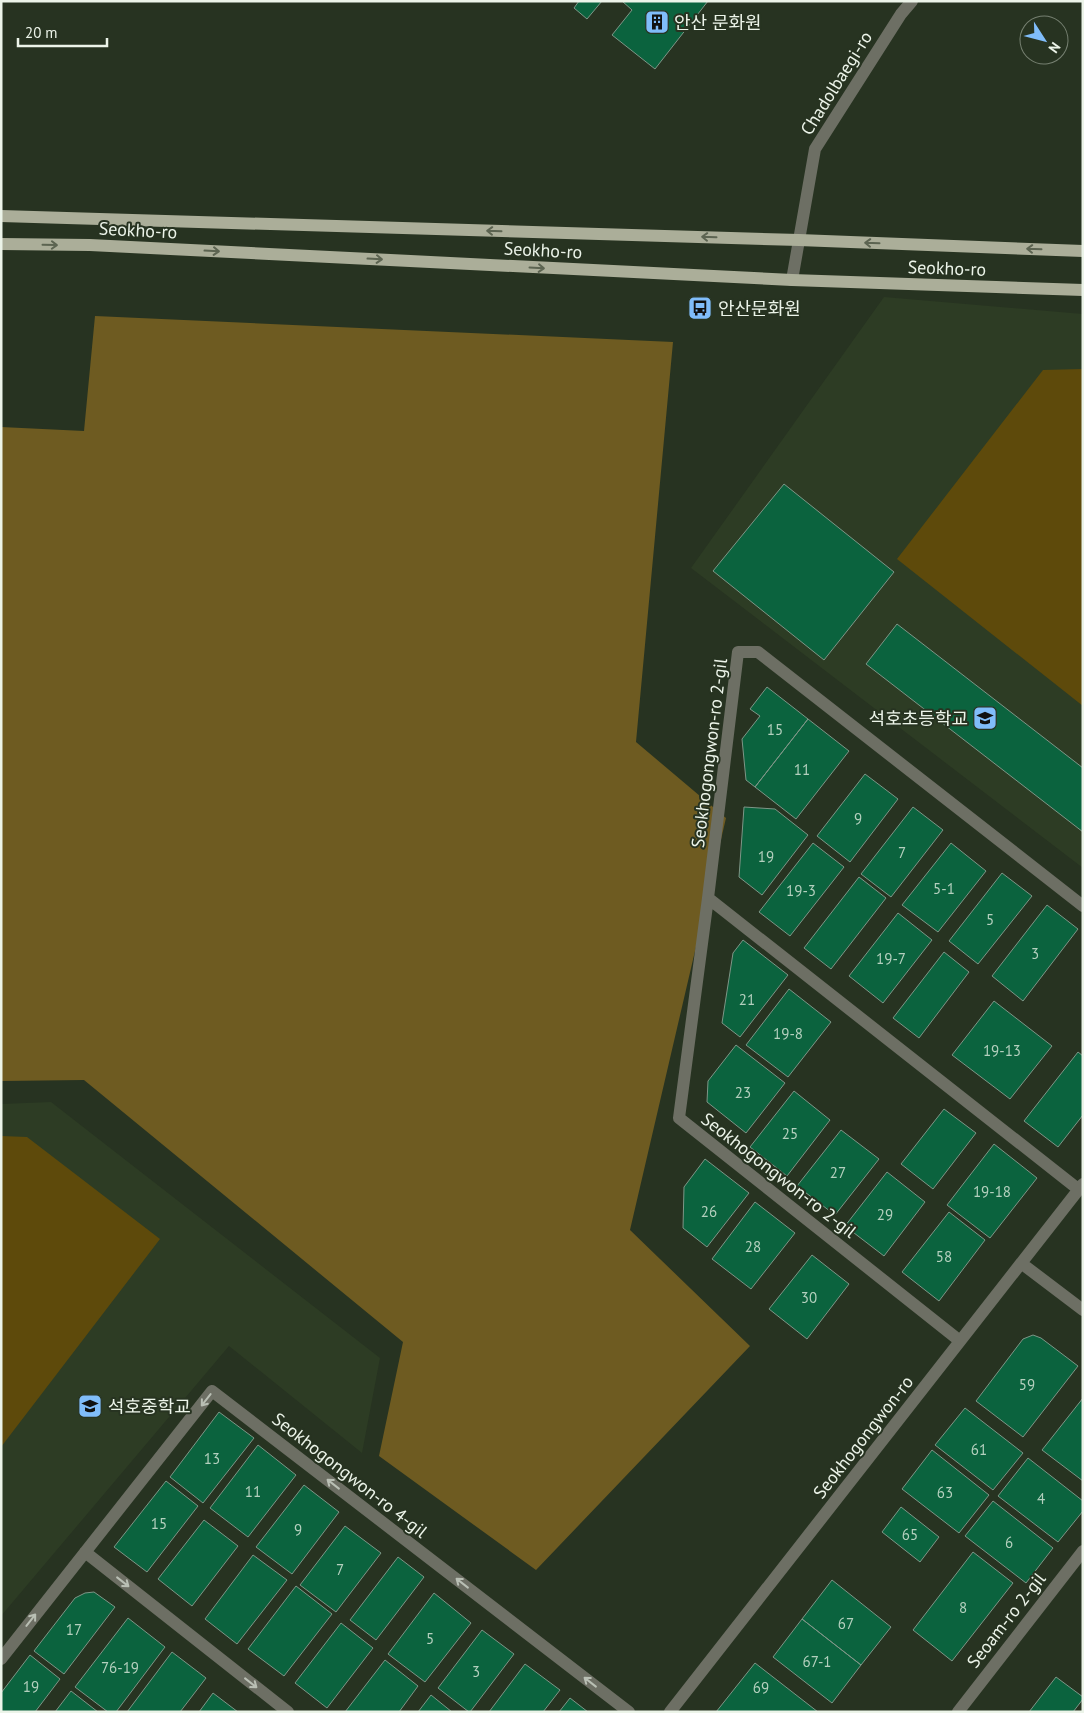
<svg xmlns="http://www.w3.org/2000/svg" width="1084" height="1713" viewBox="0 0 1084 1713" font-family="'PT Sans','Noto Sans KR',sans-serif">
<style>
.built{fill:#2d3c24}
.green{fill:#5e4a0b}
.forest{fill:#6e5b21}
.building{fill:#0b633e;stroke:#7e9687}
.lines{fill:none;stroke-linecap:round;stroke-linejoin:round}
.minor{stroke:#6d6f64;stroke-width:12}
.major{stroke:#abae99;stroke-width:12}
.oneway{stroke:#5c6451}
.oneway2{stroke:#b9bfb4}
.labels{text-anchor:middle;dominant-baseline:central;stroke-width:4;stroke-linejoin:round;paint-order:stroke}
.number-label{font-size:15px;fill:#b4d0be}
.poi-label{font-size:18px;fill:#ecf4e9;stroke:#273321;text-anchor:start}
.street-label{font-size:18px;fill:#ecf4e9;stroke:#273321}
</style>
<rect width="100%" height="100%" fill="#273321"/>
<path class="built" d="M884 297 1083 314V868L691 568Z
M51 1102 380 1358 362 1453 229 1346 1 1616V1104Z"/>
<path class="green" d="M1083 369V706L897 559 1043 370Z
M1 1136 27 1137 160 1239 1 1447Z"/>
<path class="forest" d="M95 316 673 342 636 742 726 818 630 1230 750 1346 536 1570 379 1456 403 1342 84 1080 1 1081V427L84 431Z"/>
<path class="building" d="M579 1H602L587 19 574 8Z
M622 1H708L655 69 612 35 632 10Z
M784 484 894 572 824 660 713 571Z
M897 624 1083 768V832L866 664Z
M767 687 808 719 755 787 746 780 742 739 760 716 750 709Z
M808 719 849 751 796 819 755 787Z
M865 774 898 799 850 862 817 836Z
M744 807 775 809 808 835 762 895 739 877Z
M913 807 943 830 891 897 861 874Z
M813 843 844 867 790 936 759 912Z
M951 843 986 871 938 932 902 905Z
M1002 873 1032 896 978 964 949 941Z
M859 877 886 898 831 969 804 948Z
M1047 905 1078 929 1023 1001 992 976Z
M898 913 932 940 883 1003 849 976Z
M743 940 788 975 740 1037 722 1023 733 953Z
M944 952 969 972 919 1038 893 1018Z
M789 989 831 1022 788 1077 746 1045Z
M994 1001 1052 1046 1010 1099 952 1055Z
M736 1045 785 1083 746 1133 707 1102 708 1081Z
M1078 1052 1083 1056V1115L1058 1147 1024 1121Z
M794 1091 830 1120 787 1176 750 1147Z
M944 1109 976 1133 933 1189 901 1164Z
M841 1130 879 1159 835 1215 797 1186Z
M994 1144 1037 1178 990 1238 947 1205Z
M705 1159 749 1193 707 1247 683 1228 684 1187Z
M887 1172 925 1202 884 1256 845 1226Z
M755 1202 795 1233 751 1289 712 1259Z
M949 1212 985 1240 939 1301 902 1272Z
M812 1255 849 1284 807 1339 769 1309Z
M1033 1335 1041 1338 1078 1366 1023 1437 976 1401 1023 1339Z
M1083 1398V1481L1042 1450Z
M965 1408 1023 1453 993 1490 935 1445Z
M219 1412 254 1438 203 1503 170 1477Z
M258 1445 296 1475 248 1537 210 1508Z
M932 1450 989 1495 959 1533 902 1489Z
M1028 1458 1083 1501V1511L1058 1542 998 1496Z
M166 1481 198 1506 147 1572 114 1547Z
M304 1485 339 1512 292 1574 256 1547Z
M993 1501 1053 1548 1026 1583 965 1536Z
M901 1507 939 1537 920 1562 882 1532Z
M204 1520 238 1546 192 1606 158 1579Z
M345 1526 381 1553 336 1612 300 1585Z
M973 1552 1013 1583 952 1661 913 1630Z
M253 1555 287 1580 237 1644 205 1619Z
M398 1557 424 1577 376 1640 350 1620Z
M832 1580 891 1627 861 1665 802 1619Z
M296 1586 332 1614 284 1676 248 1649Z
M94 1592 115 1607 64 1674 34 1651 75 1598 85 1593Z
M434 1593 471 1623 425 1682 388 1654Z
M128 1618 165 1647 116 1712H108L75 1687Z
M802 1619 861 1665 832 1703 773 1657Z
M341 1623 373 1648 327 1708 295 1683Z
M482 1630 514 1654 470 1712H469L438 1688Z
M172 1652 206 1678 180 1712H127Z
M30 1655 60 1679 35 1712H1V1693Z
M385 1660 418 1686 399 1712H345Z
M755 1663 818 1712H716Z
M525 1664 560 1690 543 1712H489Z
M1056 1677 1083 1697V1699L1073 1712H1029Z
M71 1691 98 1712H55Z
M213 1693 238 1712H199Z
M431 1695 452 1712H418Z
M570 1698 588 1712H559Z"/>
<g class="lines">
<path class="minor" d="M792 280 815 149 901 14 912 1
M708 898 1078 1189
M1021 1263 1083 1310
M960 1341 679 1118 708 898 738 652H758L1083 906
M85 1552 288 1712
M1 1659 212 1391 629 1712
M670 1712 1083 1184
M958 1712 1083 1551"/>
<path class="major" d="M1 216 799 240 1083 251
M1 244 90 245 792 280 1083 290"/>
</g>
<defs><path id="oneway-shaft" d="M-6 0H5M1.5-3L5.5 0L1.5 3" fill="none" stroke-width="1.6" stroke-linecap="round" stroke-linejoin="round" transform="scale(1.25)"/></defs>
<g class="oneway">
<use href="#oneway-shaft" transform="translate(494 231) rotate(-178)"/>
<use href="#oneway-shaft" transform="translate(709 237) rotate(-178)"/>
<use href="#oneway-shaft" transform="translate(872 243) rotate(-178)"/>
<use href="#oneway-shaft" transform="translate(50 245) rotate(1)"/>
<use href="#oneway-shaft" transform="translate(1034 249) rotate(-178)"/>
<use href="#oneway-shaft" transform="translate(212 251) rotate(3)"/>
<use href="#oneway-shaft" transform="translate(375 259) rotate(3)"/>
<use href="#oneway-shaft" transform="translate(537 268) rotate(3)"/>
</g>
<g class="oneway2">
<use href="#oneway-shaft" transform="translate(206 1400) rotate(128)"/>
<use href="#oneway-shaft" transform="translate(333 1484) rotate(-142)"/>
<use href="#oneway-shaft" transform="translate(123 1582) rotate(38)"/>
<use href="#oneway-shaft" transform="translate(462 1583) rotate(-142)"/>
<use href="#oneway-shaft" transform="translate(31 1620) rotate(-52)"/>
<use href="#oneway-shaft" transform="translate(590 1682) rotate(-142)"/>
<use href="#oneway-shaft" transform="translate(251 1683) rotate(38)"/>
</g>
<defs>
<g id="building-square" transform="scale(1.25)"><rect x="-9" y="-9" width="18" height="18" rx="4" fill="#80bdfa" stroke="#273321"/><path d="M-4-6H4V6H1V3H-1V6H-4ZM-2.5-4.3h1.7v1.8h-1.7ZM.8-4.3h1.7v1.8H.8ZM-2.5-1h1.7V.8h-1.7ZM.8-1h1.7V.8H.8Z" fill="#111"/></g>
<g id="bus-square" transform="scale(1.25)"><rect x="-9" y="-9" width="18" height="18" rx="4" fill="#80bdfa" stroke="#273321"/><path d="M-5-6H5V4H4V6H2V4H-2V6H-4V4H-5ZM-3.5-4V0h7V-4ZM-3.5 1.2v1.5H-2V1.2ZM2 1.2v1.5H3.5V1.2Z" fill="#111"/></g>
<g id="school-square" transform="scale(1.25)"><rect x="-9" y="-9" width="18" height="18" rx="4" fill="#80bdfa" stroke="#273321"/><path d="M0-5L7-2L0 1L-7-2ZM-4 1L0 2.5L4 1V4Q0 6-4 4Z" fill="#111"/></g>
</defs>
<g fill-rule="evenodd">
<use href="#building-square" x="657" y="22"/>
<use href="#bus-square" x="700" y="308"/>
<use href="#school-square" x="985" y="718"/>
<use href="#school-square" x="90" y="1406"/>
</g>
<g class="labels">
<g class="number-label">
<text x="775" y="729">15</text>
<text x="802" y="769">11</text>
<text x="858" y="818">9</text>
<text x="902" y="852">7</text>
<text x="766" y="856">19</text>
<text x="944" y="888">5-1</text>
<text x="801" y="890">19-3</text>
<text x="990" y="919">5</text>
<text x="1035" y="953">3</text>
<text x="891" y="958">19-7</text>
<text x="747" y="999">21</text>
<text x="788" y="1033">19-8</text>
<text x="1002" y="1050">19-13</text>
<text x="743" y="1092">23</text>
<text x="790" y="1133">25</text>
<text x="838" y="1172">27</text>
<text x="992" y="1191">19-18</text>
<text x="709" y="1211">26</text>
<text x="885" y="1214">29</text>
<text x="753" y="1246">28</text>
<text x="944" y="1256">58</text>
<text x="809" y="1297">30</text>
<text x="1027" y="1384">59</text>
<text x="979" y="1449">61</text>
<text x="212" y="1458">13</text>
<text x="253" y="1491">11</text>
<text x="945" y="1492">63</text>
<text x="1041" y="1498">4</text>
<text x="159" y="1523">15</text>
<text x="298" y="1529">9</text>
<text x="910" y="1534">65</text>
<text x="1009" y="1542">6</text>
<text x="340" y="1569">7</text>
<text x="963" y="1607">8</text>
<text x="846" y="1623">67</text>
<text x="74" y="1629">17</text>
<text x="430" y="1638">5</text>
<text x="817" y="1661">67-1</text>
<text x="120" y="1667">76-19</text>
<text x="476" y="1671">3</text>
<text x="31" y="1686">19</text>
<text x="761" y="1687">69</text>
</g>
<g class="poi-label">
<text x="674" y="22">안산 문화원</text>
<text x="718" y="308">안산문화원</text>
<text x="968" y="718" text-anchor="end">석호초등학교</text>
<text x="108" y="1406">석호중학교</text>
</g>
<g class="street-label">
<text transform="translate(836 83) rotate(-58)">Chadolbaegi-ro</text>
<text transform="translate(138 230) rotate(3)">Seokho-ro</text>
<text transform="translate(543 250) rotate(3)">Seokho-ro</text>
<text transform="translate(947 268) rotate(2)">Seokho-ro</text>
<text transform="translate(709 753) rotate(-83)">Seokhogongwon-ro 2-gil</text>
<text transform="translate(779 1175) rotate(38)">Seokhogongwon-ro 2-gil</text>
<text transform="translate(863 1437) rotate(-52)">Seokhogongwon-ro</text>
<text transform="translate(350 1475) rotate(38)">Seokhogongwon-ro 4-gil</text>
<text transform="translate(1006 1620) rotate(-52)">Seoam-ro 2-gil</text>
</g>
</g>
<rect width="1084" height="1713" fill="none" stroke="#ecf4e9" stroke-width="5"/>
<g transform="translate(1044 40) rotate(126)"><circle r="24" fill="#273321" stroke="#768071"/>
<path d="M0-4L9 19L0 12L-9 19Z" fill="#80bdfa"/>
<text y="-8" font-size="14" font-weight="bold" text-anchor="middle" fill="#ecf4e9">N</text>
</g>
<path d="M18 38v8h89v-8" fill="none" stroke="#ecf4e9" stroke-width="2.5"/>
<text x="25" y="38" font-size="15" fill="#ecf4e9" stroke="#273321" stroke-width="4" paint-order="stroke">20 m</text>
</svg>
